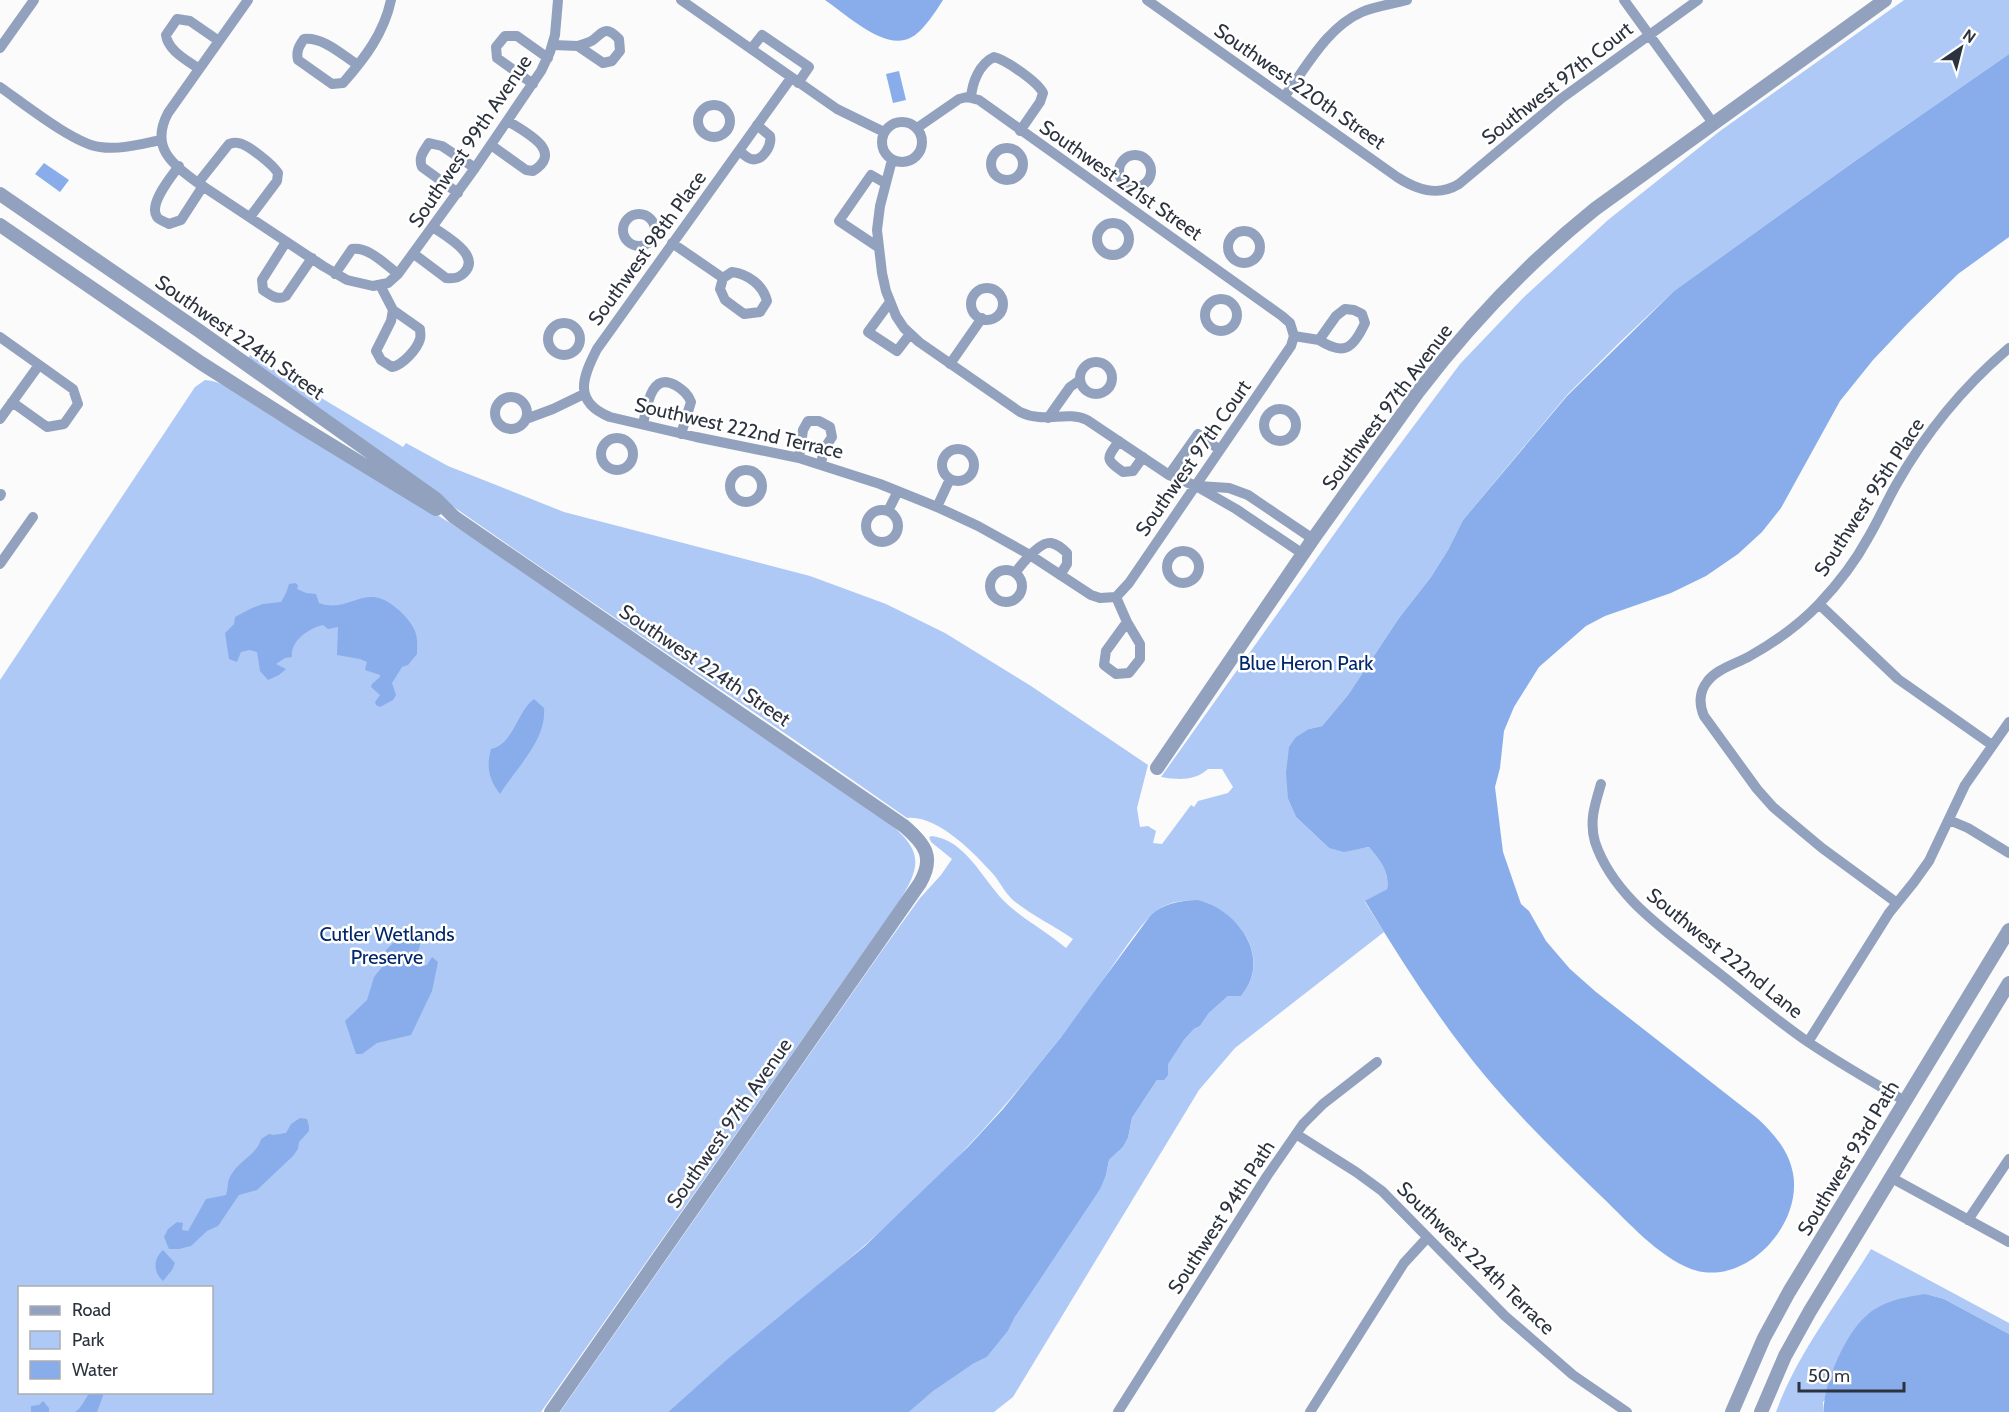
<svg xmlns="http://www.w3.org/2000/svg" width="2009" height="1412" viewBox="0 0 2009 1412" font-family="Cabin,sans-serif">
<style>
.green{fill:#afc9f6;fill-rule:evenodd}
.water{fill:#89adea}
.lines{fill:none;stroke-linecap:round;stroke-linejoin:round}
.minor{stroke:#92a2be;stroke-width:10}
.tertiary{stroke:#92a2be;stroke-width:14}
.labels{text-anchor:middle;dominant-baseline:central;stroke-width:5;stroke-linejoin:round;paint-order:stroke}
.street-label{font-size:20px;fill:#2c333e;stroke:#fff}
.park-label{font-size:20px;fill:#01276c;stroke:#fff}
</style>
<rect width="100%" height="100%" fill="#fbfbfb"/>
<path class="green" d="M1904 0H2009V54L1855 161 1674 291 1621 341 1567 395 1463 520 1448 550 1431 577 1399 618 1348 695 1322 726 1309 729 1288 799 1296 817 1329 848 1357 849 1370 847C1380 859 1390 873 1387 889L1365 902 1384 932 1235 1048 1199 1090 1013 1397 994 1412H909L932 1391 973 1364 987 1357 1008 1331 1015 1317 1106 1175 1109 1160 1123 1147 1128 1138 1132 1118 1157 1080 1168 1070 1167 1064 1184 1040 1194 1029 1200 1026 1209 1013 1228 996H1241C1286 943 1200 868 1150 916 1126 943 1108 975 1086 1004 1050 1052 1011 1100 970 1144 878 1243 769 1323 668 1412H560L881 952 920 898 941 875 952 859 931 842 929 837 932 836C965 840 982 878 1003 900 1021 918 1046 931 1066 948L1073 939C1054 926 1031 915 1014 901 1005 893 1001 884 994 875 974 853 938 815 907 818 688 664 462 520 248 358L250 355 403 447 406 443 448 466 564 512 810 576 886 604 945 633 1031 686 1148 765 1137 808 1140 827 1148 826 1156 831 1153 843 1162 844 1191 805 1194 807 1198 801 1228 793 1233 787 1222 769H1208C1195 781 1178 780 1161 777L1362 495 1460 364 1523 298 1608 220 1720 131Z
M205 380C227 381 254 405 273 417 340 457 408 495 473 538L890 824C923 851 921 866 900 900L541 1412H0V680L195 387ZM20 1288H212V1392H20Z
M1871 1249 2009 1323V1334L1944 1299 1926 1294 1823 1402 1824 1412H1776C1798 1352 1838 1303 1871 1249Z"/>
<path class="water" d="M825 0H943C936 11 922 33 910 38 884 51 846 14 825 0Z
M2009 54V237L1958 274 1908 323 1873 360 1840 401 1781 508 1762 532 1738 554 1706 576 1671 593 1605 616 1586 626 1539 667 1514 707 1504 731 1500 768 1495 787 1503 852 1521 904 1529 911 1546 941 1570 969 1596 992 1757 1118C1772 1132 1787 1148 1792 1169 1806 1222 1746 1289 1691 1269 1658 1256 1628 1222 1603 1198 1563 1159 1522 1120 1486 1077 1441 1023 1402 962 1365 901L1387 889C1390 873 1380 859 1369 847L1344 852 1329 848 1296 817 1288 799 1286 773 1289 747 1296 737 1309 729 1322 726 1348 695 1399 618 1431 577 1448 550 1463 520 1567 396 1674 291 1855 161Z
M899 71 906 100 893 103 886 74Z
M44 163 69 180 60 192 35 174Z
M295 583 298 585 297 589 306 593 316 594 319 603C342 611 352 597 373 597 388 597 410 618 415 631 418 639 417 647 417 654L408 665 402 667 392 683 396 695 393 700 380 707 376 705 375 702 380 695 371 687 372 684 380 677V675L365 670 367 662 360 659 337 655 338 627 328 629 323 625C309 628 290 641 292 657L285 658 276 664 286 669 279 675 268 680 260 671 257 652 250 650 241 652 237 662 229 659 225 633 234 624 235 617 252 608 263 604 281 602 286 593 289 584Z
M534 699 544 708C547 740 516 768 500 794 489 780 486 767 491 749 514 744 517 711 534 699Z
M1197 900C1238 909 1273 958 1241 996H1228L1209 1013 1200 1026 1194 1029 1184 1040 1168 1064V1075L1164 1080H1157L1132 1118 1128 1138 1123 1147 1109 1160 1106 1175 1100 1189 1015 1317 1008 1331 987 1357 973 1364 933 1391 909 1412H668L730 1357 865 1246 968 1147 1003 1109 1061 1037 1150 916C1163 903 1180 901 1197 900Z
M406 938 409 939 412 944 418 938C423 944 418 950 416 956L421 957 423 966 427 965 432 957 438 962 432 991 411 1035 377 1043 362 1054H356L345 1021 367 1000 374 977 387 961 386 950 393 943Z
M300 1118 307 1119 309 1126V1131L299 1142 298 1149 293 1156 257 1190 239 1195 218 1226 207 1231 191 1246 179 1249H169L164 1237 168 1229 177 1222 183 1223 182 1230 188 1231 206 1199 226 1195C229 1186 226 1181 233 1172 241 1160 258 1153 261 1139L269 1134 273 1135 286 1133 291 1124Z
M163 1250 175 1263 172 1270 163 1281C153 1272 153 1259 163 1250Z
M1926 1294 1944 1299 2009 1334V1412H1824C1822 1386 1846 1333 1866 1316 1882 1301 1905 1297 1926 1294Z
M90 1393H104L97 1412H75C83 1407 84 1399 90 1393Z
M43 1401 49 1408V1412H31V1406L39 1405Z"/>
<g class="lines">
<path class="minor" d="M248 0 168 113C150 147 171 163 198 183L323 266 347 280 373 286 388 283 398 274 475 168 541 71 550 52 555 35 558 0
M681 0 837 109 884 132
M1147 0 1397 177C1417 190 1438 197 1459 184L1562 98 1698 0
M1624 0 1713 123
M553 45 578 46 603 63 612 61 620 51 619 39C606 26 604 31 593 40 589 43 582 44 578 46
M0 48 34 0
M751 49 762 35 809 67 798 83
M358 65C342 55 324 37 304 39 299 46 296 51 298 60L332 84 343 83C365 58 384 33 391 0
M199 69C187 60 168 51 166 35L177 19 190 21 219 41
M791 78 597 349C582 378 573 402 610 417L696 437 799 458 880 484 937 507 978 526 1030 555 1091 595 1100 598 1116 597
M533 84 497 58 496 47 505 36H517L548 58
M0 87C23 103 74 144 100 147 120 150 141 144 161 140
M1284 97C1306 68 1327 27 1362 12 1376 6 1393 4 1407 0
M971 98C972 83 979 64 994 57 1006 60 1038 82 1043 93L1040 102 1020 131
M698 121a16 16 0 1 1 32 0a16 16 0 1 1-32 0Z
M882 142a20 20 0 1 1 40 0a20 20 0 1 1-40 0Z
M917 128 959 99 967 97 979 100 1282 316 1290 323 1294 336
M491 145 526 170 533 171C565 151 525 132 508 121
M991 164a16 16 0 1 1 32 0a16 16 0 1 1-32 0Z
M739 151C742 153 747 158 751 159 763 162 772 145 770 136L757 125
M1119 171a16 16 0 1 1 32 0a16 16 0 1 1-32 0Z
M892 160 880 206 877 230 882 273 886 291 896 316 904 328 919 342 1020 412C1045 424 1066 410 1087 420L1169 475 1196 486 1236 509 1303 554
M179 166C171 177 148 204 157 217 159 220 165 222 169 224L181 220 203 186
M198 183 229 144C232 143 234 142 238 143 248 144 273 165 278 173L277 181 250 217
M458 193 422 167C418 157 424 151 429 143L442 146 475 168
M623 230a16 16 0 1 1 32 0a16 16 0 1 1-32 0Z
M1097 239a16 16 0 1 1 32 0a16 16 0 1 1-32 0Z
M1228 247a16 16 0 1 1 32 0a16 16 0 1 1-32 0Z
M286 242 262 280 263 290C271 295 277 301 286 296L312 258
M672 243 723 278
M878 247 839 221 871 175 885 183
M414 254 446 278C454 279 459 278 464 273 482 255 445 236 433 227
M732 272C748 274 763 285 767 301L760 312 744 314 725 300 720 289 723 278Z
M335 274 352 249C368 246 386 265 398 274
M380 285 393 310 420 329C420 332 421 336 420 339 417 349 403 365 392 367L381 360 376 351 391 321 393 310
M971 304a16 16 0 1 1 32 0a16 16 0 1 1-32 0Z
M1205 315a16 16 0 1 1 32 0a16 16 0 1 1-32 0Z
M890 302 868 332 897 351 910 334
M1345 309 1354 310 1362 314 1365 323C1353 349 1344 356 1319 340L1336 316Z
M548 339a16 16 0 1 1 32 0a16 16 0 1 1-32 0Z
M1294 336 1319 340
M0 337 73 389 78 404 64 424 47 427 12 402
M1080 378a16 16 0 1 1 32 0a16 16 0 1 1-32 0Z
M950 364 982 318
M495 413a16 16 0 1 1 32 0a16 16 0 1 1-32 0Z
M1264 425a16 16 0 1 1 32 0a16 16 0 1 1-32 0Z
M1048 418 1070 387 1080 380
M0 419 39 365
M526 419 553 409 584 394
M643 424C647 408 650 372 675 385 683 390 688 394 691 402L681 434
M601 454a16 16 0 1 1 32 0a16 16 0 1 1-32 0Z
M1119 441C1106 459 1105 459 1123 472L1133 471 1143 457
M942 465a16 16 0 1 1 32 0a16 16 0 1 1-32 0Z
M799 458 803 430 808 421H819L830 427 832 437 824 449 821 464
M730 486a16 16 0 1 1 32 0a16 16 0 1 1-32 0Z
M1169 475 1198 434 1220 450
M1199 486 1229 488 1248 495 1313 539
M0 496 1 494
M937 507 950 479
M866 526a16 16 0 1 1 32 0a16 16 0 1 1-32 0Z
M888 511 898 491
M1167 567a16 16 0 1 1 32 0a16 16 0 1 1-32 0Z
M0 564 33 517
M990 586a16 16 0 1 1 32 0a16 16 0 1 1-32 0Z
M1015 573C1021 565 1040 541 1051 543 1057 544 1063 549 1067 553V564L1060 575
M1116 597 1129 583 1291 346 1294 336
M1116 597 1127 622 1140 644V659L1129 673 1116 674 1104 665 1106 651 1127 622
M1819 604 1898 679 1992 745
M1601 784C1595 804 1589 821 1595 842 1613 896 1665 930 1707 964 1741 990 1773 1018 1808 1042 1839 1063 1872 1082 1905 1101
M1949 820 1968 828 2009 853
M1897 903 1822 848 1773 807 1757 789 1704 716C1699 705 1699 692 1707 682 1716 669 1736 664 1750 656 1775 642 1799 625 1819 604 1838 584 1855 562 1868 538 1878 521 1886 503 1896 485 1925 434 1964 386 2009 348
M1808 1042 1889 913 1914 882 1929 861 1965 785 2009 722
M1296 1134 1356 1172 1382 1191 1505 1316 1573 1375 1627 1412
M1890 1177 2009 1242
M1968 1220 2009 1159
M1118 1412 1267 1176 1303 1124 1323 1104 1377 1062
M1310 1412 1404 1263 1427 1238"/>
<path class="tertiary" d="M0 194 198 330 436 499 454 517 904 826C925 844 935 857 920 883L551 1412
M0 225 201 363 300 426 436 509
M1157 768 1313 539 1418 392C1469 325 1529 262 1595 209L1885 0
M1732 1412 1764 1338 1789 1292 2009 930
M1761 1412 1785 1356 1810 1311 2009 983"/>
</g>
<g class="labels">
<g class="street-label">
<text transform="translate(1557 83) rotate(-38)">Southwest 97th Court</text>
<text transform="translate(1300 86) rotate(35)">Southwest 220th Street</text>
<text transform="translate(470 141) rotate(-56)">Southwest 99th Avenue</text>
<text transform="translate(1121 180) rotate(35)">Southwest 221st Street</text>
<text transform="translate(647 248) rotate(-54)">Southwest 98th Place</text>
<text transform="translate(240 337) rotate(35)">Southwest 224th Street</text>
<text transform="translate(1387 407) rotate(-53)">Southwest 97th Avenue</text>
<text transform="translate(739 428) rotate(13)">Southwest 222nd Terrace</text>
<text transform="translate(1193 458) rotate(-55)">Southwest 97th Court</text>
<text transform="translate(1869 497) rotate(-57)">Southwest 95th Place</text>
<text transform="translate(705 665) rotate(34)">Southwest 224th Street</text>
<text transform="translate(1725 953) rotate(39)">Southwest 222nd Lane</text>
<text transform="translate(729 1123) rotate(-55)">Southwest 97th Avenue</text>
<text transform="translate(1848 1158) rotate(-59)">Southwest 93rd Path</text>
<text transform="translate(1221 1217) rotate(-57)">Southwest 94th Path</text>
<text transform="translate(1476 1258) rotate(44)">Southwest 224th Terrace</text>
</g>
<g class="park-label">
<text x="1306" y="663">Blue Heron Park</text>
<text x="387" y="934">Cutler Wetlands<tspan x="387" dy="23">Preserve</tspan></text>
</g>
</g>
<rect x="18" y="1286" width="195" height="108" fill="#ffffff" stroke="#abadb2" stroke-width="1.5"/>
<rect x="30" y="1306" width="30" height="9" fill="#92a2be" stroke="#abadb2" stroke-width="1.5"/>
<text x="72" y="1316" font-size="18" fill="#2c333e">Road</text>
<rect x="30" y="1331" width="30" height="18" fill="#afc9f6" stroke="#abadb2" stroke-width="1.5"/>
<text x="72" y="1346" font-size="18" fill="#2c333e">Park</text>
<rect x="30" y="1361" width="30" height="18" fill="#89adea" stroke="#abadb2" stroke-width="1.5"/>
<text x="72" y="1376" font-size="18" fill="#2c333e">Water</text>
<g transform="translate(1961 48) rotate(35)" stroke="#ffffff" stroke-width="4.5" paint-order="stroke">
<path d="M0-4.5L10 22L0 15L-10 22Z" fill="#2c333e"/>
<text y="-9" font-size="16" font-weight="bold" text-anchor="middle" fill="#2c333e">N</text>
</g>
<path d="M1799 1382v9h105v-9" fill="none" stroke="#2c333e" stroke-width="3"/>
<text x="1808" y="1382" font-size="18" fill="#2c333e" stroke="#ffffff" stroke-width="4.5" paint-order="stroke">50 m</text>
</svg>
